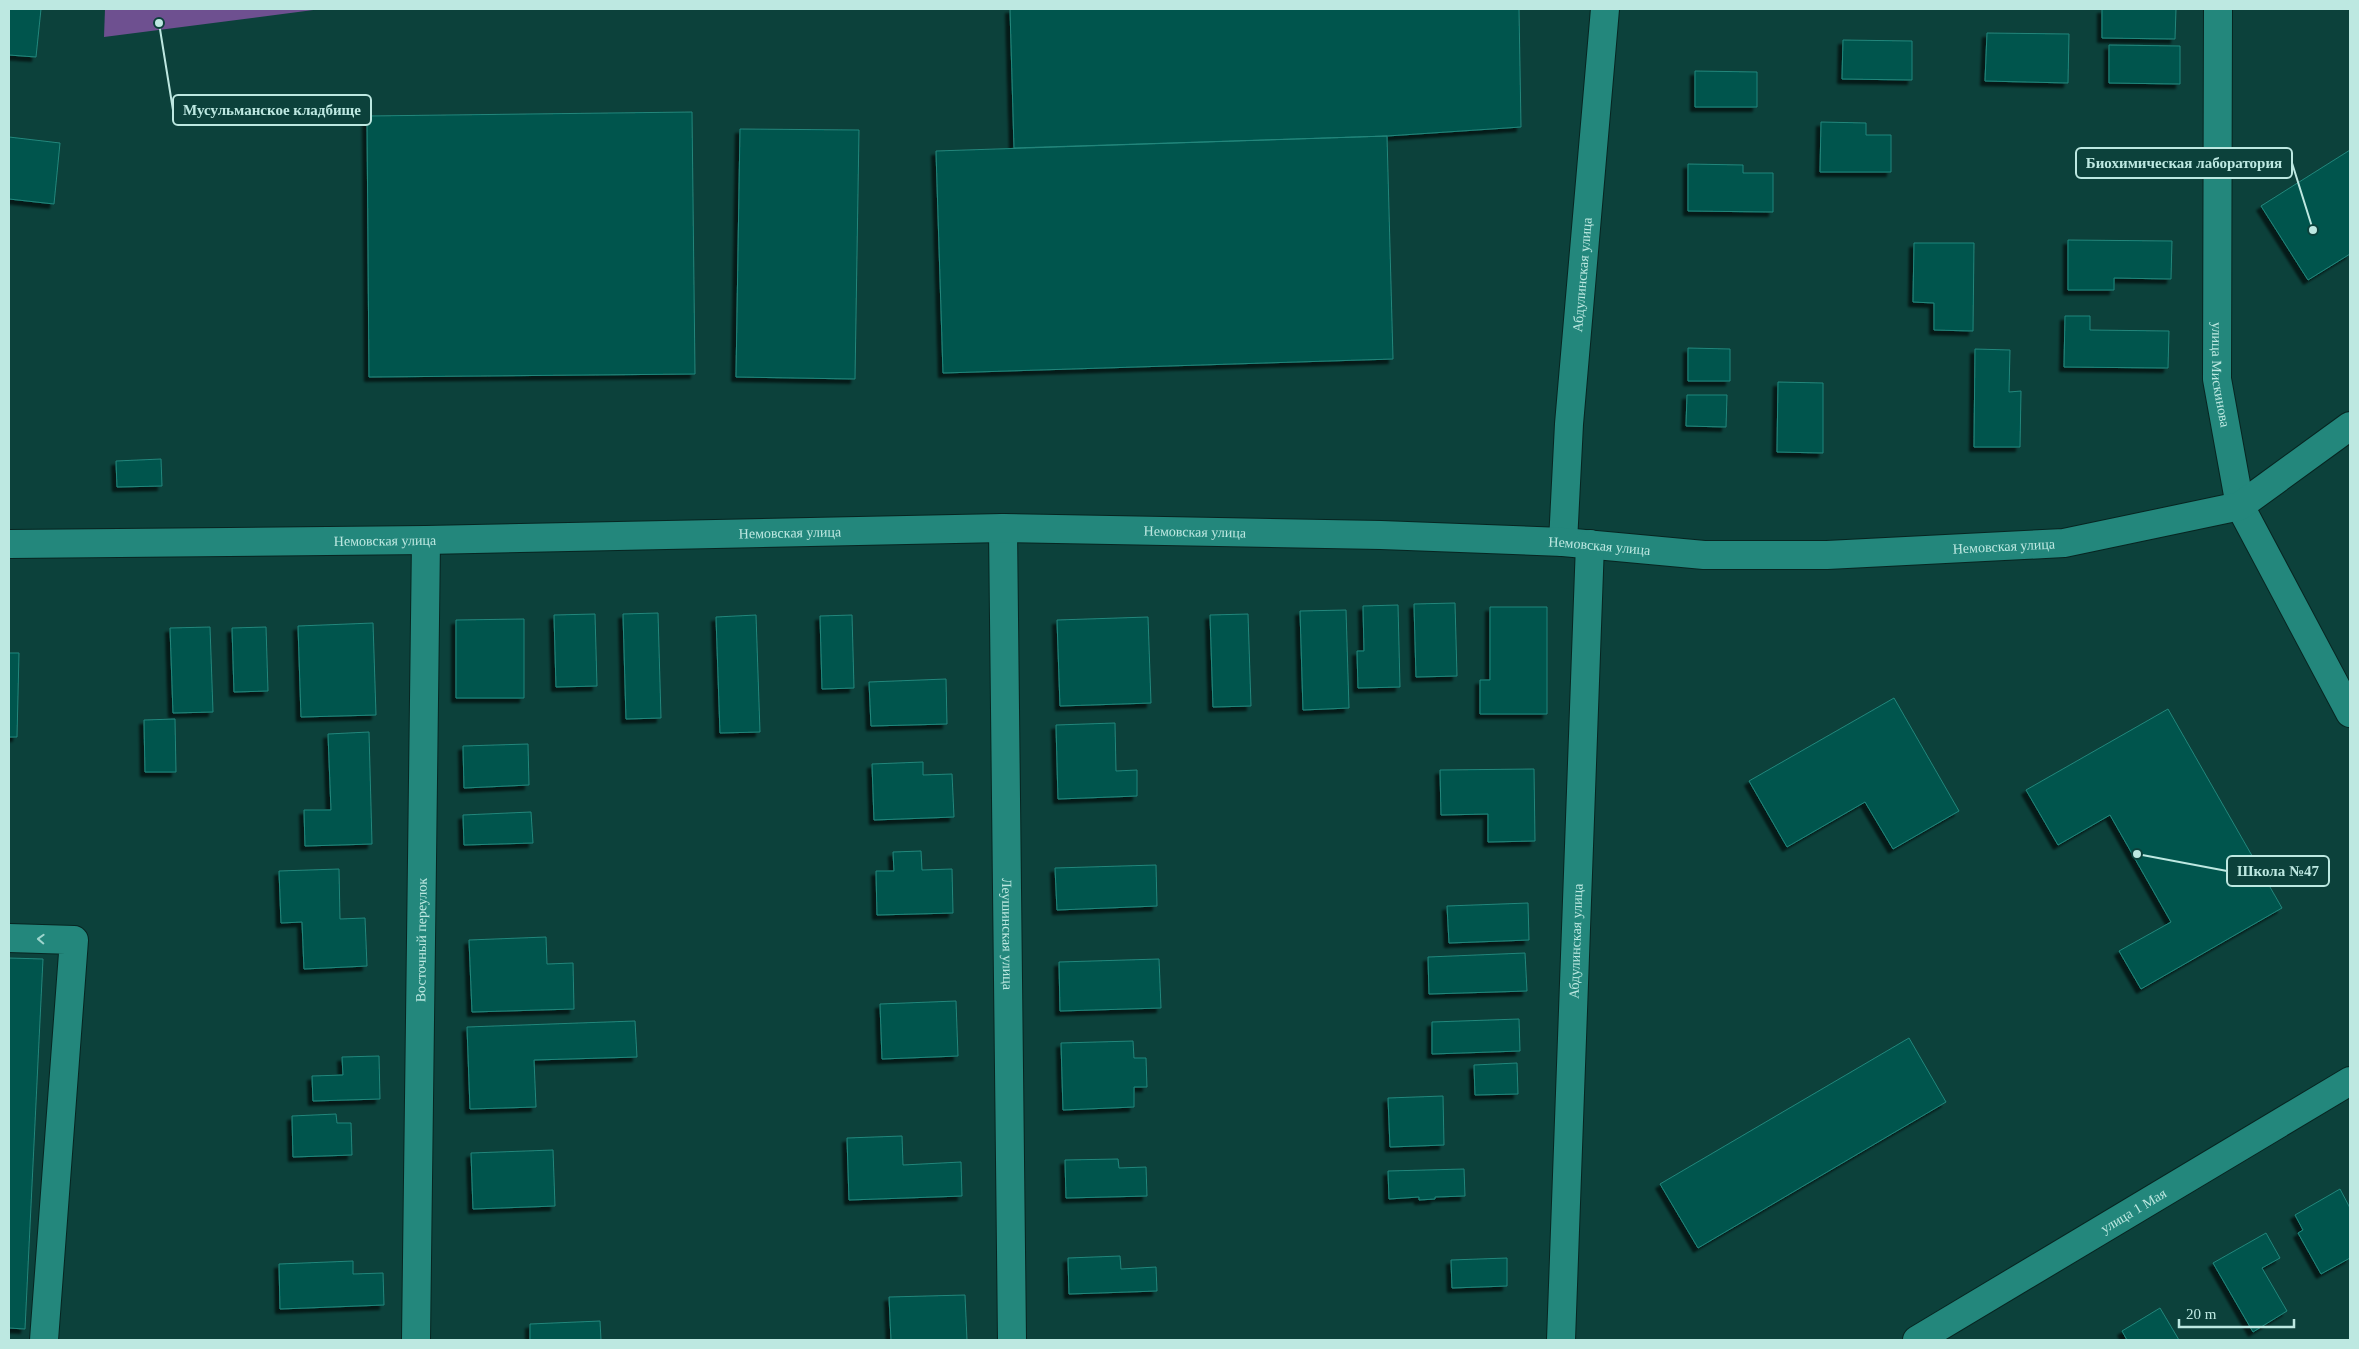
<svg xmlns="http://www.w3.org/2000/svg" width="2359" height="1349" viewBox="0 0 2359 1349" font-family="'Times New Roman',serif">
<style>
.green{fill:#6e5090}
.building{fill:#00554e;stroke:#22877c;filter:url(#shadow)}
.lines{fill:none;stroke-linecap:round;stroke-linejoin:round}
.minor-casing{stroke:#072521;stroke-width:30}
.minor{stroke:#23877c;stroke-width:28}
.oneway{stroke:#9ed5cd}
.labels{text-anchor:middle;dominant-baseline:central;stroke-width:4;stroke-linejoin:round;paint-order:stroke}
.street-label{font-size:14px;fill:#bde8e1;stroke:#0c413b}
.leader{fill:none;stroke:#bde8e1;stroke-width:2}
.callout-dot{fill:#bde8e1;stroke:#0c413b;stroke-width:2}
.callout{fill:#0c413b;stroke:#bde8e1;stroke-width:2}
.callout-label{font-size:15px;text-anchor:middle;font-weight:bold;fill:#bde8e1}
</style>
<defs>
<filter id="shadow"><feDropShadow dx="-4.5" dy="4.5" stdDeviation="1" flood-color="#0009"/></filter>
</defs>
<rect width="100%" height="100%" fill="#0c413b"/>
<path class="green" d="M105 9H321L104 37Z"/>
<path class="building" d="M9 9H41L36 57 9 55Z
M1010 9H1519L1521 127 1387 136 1014 148Z
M2102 9H2176L2175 39 2102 38Z
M1987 33 2069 34 2068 83 1985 81Z
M1843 40 1912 41V80L1842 79Z
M2109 45 2180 46V84L2109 83Z
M1695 71 1757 72V107H1695Z
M692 112 695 374 369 377 367 116Z
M1821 122 1866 123V135H1891V172H1820Z
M740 129 859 130 855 379 736 377Z
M1387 136 1393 359 943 373 936 151Z
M9 137 60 143 54 204 9 199Z
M2350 150V254L2308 280 2261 206Z
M1688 164 1743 165V173H1773V212L1688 211Z
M2068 240 2172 241 2171 279 2114 278V290H2068Z
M1914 243H1974L1973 331 1934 330V303L1913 302Z
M2065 316H2090V330L2169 331 2168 368 2064 367Z
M1688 348 1730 349V381H1688Z
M1975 349 2010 350 2009 392 2021 391 2020 447H1974Z
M1778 382 1823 383V453L1777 452Z
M1687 395H1727L1726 427 1686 426Z
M161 459 162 486 117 487 116 461Z
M1455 603 1457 676 1416 677 1414 604Z
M1398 605 1400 687 1358 688 1357 651H1364L1363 606Z
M1490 607H1547V714H1480V680H1490Z
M1346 610 1349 708 1303 710 1300 611Z
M658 613 661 718 626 719 623 614Z
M595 614 597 686 556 687 554 615Z
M1248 614 1251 706 1213 707 1210 615Z
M756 615 760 732 720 733 716 617Z
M852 615 854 688 822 689 820 616Z
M1148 617 1151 703 1060 706 1057 620Z
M524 619V698H456V620Z
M373 623 376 715 301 717 298 626Z
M210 627 213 712 173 713 170 628Z
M266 627 268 691 234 692 232 628Z
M9 653H19L17 737H9Z
M946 679 947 724 871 726 869 682Z
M1894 698 1959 811 1893 849 1865 802 1787 847 1749 781Z
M2168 709 2282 908 2141 989 2119 951 2171 922 2110 815 2058 845 2026 790Z
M175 719 176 772H145L144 720Z
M1115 723 1116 771 1137 770V796L1058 799 1056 725Z
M369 732 372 844 305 846 304 810H331L328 734Z
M528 744 529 785 464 788 463 746Z
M923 762V775L952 774 954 817 874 820 872 764Z
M1534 769 1535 841 1488 842V814L1441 815 1440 770Z
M531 812 533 843 464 845 463 815Z
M921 851 922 870 952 869 953 913 877 915 876 871H894L893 852Z
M1156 865 1157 906 1057 910 1055 868Z
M339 869 340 919 365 918 367 966 304 969 302 922 281 923 279 871Z
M1528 903 1529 940 1449 943 1447 906Z
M546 937 547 964 573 963 574 1009 472 1012 469 940Z
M1525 953 1527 991 1429 994 1428 957Z
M9 958 43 959 25 1329 9 1328Z
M1159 959 1161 1008 1060 1011 1059 962Z
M956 1001 958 1056 882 1059 880 1004Z
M1519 1019 1520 1051 1432 1054V1022Z
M635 1021 637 1057 534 1060 536 1107 470 1109 467 1027Z
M1909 1038 1946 1102 1698 1248 1660 1184Z
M1133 1041 1134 1058H1146L1147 1087H1134V1107L1063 1110 1061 1043Z
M379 1056 380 1099 313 1101 312 1076 343 1075 342 1057Z
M1517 1063 1518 1094 1475 1095 1474 1065Z
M1443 1096 1444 1145 1390 1147 1388 1098Z
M336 1114 337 1123H351L352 1155 293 1157 292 1116Z
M902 1136 903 1165 961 1162 962 1196 849 1200 847 1138Z
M553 1150 555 1206 473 1209 471 1153Z
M1118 1159 1119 1168 1146 1167 1147 1196 1066 1198 1065 1160Z
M1464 1169 1465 1196 1435 1197V1199L1419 1200V1197L1389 1199 1388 1171Z
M2340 1189 2350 1208V1258L2321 1274 2298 1233 2303 1230 2295 1215Z
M2266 1233 2280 1258 2262 1268 2287 1311 2253 1332 2213 1263Z
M1120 1256 1121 1269 1156 1267 1157 1291 1069 1294 1068 1258Z
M1507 1258V1286L1452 1288 1451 1260Z
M353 1261V1274L383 1273 384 1305 280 1309 279 1264Z
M965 1295 967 1340H891L889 1297Z
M2160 1308 2179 1340H2127L2122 1331Z
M600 1321 601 1340H530V1324Z"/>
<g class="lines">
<g class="minor-casing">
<g id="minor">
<path id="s1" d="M2218 9 2217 379 2240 506 2350 713"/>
<path id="s2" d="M1003 528 1012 1340"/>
<path id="s3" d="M1563 542 1569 424 1605 9"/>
<path id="s4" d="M9 544 426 540 1003 528 1381 535 1563 542 1704 555H1827L2064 543 2240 506 2350 426"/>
<path d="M9 938 74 940 44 1340"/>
<path id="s5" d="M416 1340 426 540"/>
<path id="s6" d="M1561 1340 1590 544"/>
<path id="s7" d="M1917 1340 2350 1081"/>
</g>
</g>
<use href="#minor" class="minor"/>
</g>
<defs><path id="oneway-chevron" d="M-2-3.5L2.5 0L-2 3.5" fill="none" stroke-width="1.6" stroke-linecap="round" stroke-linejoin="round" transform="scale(1.25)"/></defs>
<use class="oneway" href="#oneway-chevron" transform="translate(41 939) rotate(-178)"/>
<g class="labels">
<g class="street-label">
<text stroke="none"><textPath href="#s3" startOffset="268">Абдулинская улица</textPath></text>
<text stroke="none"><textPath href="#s1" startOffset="366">улица Мискинова</textPath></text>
<text stroke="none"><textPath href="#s4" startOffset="1186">Немовская улица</textPath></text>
<text stroke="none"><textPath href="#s4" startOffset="781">Немовская улица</textPath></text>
<text stroke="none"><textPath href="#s4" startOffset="376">Немовская улица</textPath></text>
<text stroke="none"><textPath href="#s4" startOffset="1591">Немовская улица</textPath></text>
<text stroke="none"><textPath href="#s4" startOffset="1996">Немовская улица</textPath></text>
<text stroke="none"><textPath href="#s2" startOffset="406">Леушинская улица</textPath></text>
<text stroke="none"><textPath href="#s5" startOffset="400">Восточный переулок</textPath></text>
<text stroke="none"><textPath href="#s6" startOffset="399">Абдулинская улица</textPath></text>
<text stroke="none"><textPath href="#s7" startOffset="252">улица 1 Мая</textPath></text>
</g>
</g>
<path class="leader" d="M159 23L173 110M2313 230L2292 163M2137 854L2227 871"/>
<g class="callout-dot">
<circle cx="159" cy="23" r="5"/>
<circle cx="2313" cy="230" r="5"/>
<circle cx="2137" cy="854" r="5"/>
</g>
<g class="callout">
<rect x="173" y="95" width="198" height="30" rx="5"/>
<rect x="2076" y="148" width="216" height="30" rx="5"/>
<rect x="2227" y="856" width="102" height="30" rx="5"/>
</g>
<g class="callout-label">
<text x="272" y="115">Мусульманское кладбище</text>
<text x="2184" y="168">Биохимическая лаборатория</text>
<text x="2278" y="876">Школа №47</text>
</g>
<rect width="2359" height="1349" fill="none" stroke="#bde8e1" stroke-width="20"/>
<path d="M2179 1319v8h115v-8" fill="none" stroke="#bde8e1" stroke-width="2.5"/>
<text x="2186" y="1319" font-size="15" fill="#bde8e1" stroke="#0c413b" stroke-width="4" paint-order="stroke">20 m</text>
</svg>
